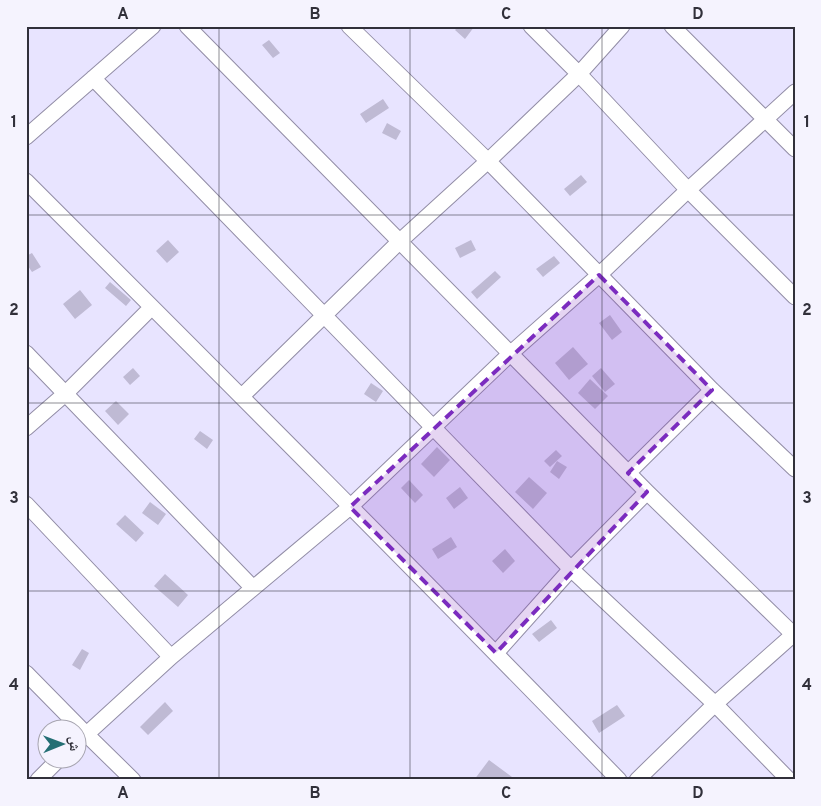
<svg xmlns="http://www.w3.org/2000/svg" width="821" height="806" viewBox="0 0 821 806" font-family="Overpass,'Noto Naskh Arabic',sans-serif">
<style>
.building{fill:#bfbad4}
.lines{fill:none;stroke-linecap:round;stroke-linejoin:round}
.street-casing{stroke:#928da6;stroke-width:17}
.street{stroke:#fff;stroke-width:15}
.marked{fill:#7b2cbf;fill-opacity:0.2;stroke:#7b2cbf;stroke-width:4;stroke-dasharray:10 6;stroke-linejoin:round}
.grid{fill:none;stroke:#31303a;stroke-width:1;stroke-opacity:0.55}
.neatline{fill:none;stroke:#31303a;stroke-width:2}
.grid-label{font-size:16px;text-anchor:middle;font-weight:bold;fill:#31303a}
</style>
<rect width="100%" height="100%" fill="#e8e4ff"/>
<path class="building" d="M459 26H473L474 27 465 39 455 30Z
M269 40 280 53 273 58 262 45Z
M383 99 389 108 366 123 360 114Z
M387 123 401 131 396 140 382 133Z
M581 175 587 182 570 196 564 189Z
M168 240 179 252 167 263 156 251Z
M471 240 476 250 460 258 455 248Z
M32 253 41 267 32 272 26 263V256Z
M554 256 560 263 543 277 536 269Z
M495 271 501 277 477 299 471 292Z
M110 282 131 300 126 306 105 288Z
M80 290 92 305 75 319 63 304Z
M610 315 622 332 612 340 599 323Z
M573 347 588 364 569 380 555 363Z
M133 368 140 376 130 385 123 377Z
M601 368 615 384 605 392 592 376Z
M590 379 608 396 595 409 578 393Z
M371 383 383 391 376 402 364 394Z
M116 401 129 414 118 425 105 411Z
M200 431 213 440 207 449 194 439Z
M437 447 450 460 434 477 421 464Z
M556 450 562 456 550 467 544 461Z
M557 461 567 467 559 479 550 472Z
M529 477 547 493 533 509 515 492Z
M409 480 423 495 415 503 401 488Z
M460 487 468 498 454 509 446 498Z
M150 502 166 514 158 525 142 513Z
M125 515 144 533 136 542 116 524Z
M451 537 457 547 438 559 432 549Z
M505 549 515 561 503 573 492 561Z
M165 574 188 595 178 607 154 586Z
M551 620 557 628 539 642 532 634Z
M82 649 89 653 80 670 72 665Z
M165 702 173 711 148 735 140 727Z
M617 705 625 716 599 733 592 721Z
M489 760 512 777 510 780H474Z"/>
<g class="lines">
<g class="street-casing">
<path id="street" d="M187 26 647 492 795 636
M349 26 488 161 712 390 795 469
M531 26 579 74 688 190 795 297
M672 26 795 149
M93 78 571 569 715 704 789 780
M26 137 153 26
M26 181C225 380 423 578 619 780
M26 353 253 588
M242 396 399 242 488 161 579 74 622 26
M26 428 65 394 152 307
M628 473 712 390
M26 504 171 657
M496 653 571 569 647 492
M26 673 86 734 133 780
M78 742 171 657 350 507 510 354 599 275 688 190 795 92
M38 780 60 758
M637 780 715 704 795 633"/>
</g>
<use href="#street" class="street"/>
</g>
<path class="marked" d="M599 275 712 390 628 473 647 492 496 653 350 507Z"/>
<path class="grid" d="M219 26V780M410 26V780M602 26V780M26 215H795M26 403H795M26 591H795"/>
<rect width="821" height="806" fill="none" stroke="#f5f3fe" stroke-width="55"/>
<g transform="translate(62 744) rotate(89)"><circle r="24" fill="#f5f3fe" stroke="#a7a5b0"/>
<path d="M0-4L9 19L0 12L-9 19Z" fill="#246f74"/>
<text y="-8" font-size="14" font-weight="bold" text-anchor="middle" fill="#31303a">ش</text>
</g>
<rect x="28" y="28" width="766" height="750" class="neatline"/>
<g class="grid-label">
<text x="123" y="19">A</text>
<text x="315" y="19">B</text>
<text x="506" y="19">C</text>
<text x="698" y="19">D</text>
<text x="14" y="127">1</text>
<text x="807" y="127">1</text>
<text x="14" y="315">2</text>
<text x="807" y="315">2</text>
<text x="14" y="503">3</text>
<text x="807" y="503">3</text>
<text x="14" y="690">4</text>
<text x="807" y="690">4</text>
<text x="123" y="798">A</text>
<text x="315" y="798">B</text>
<text x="506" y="798">C</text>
<text x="698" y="798">D</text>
</g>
</svg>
